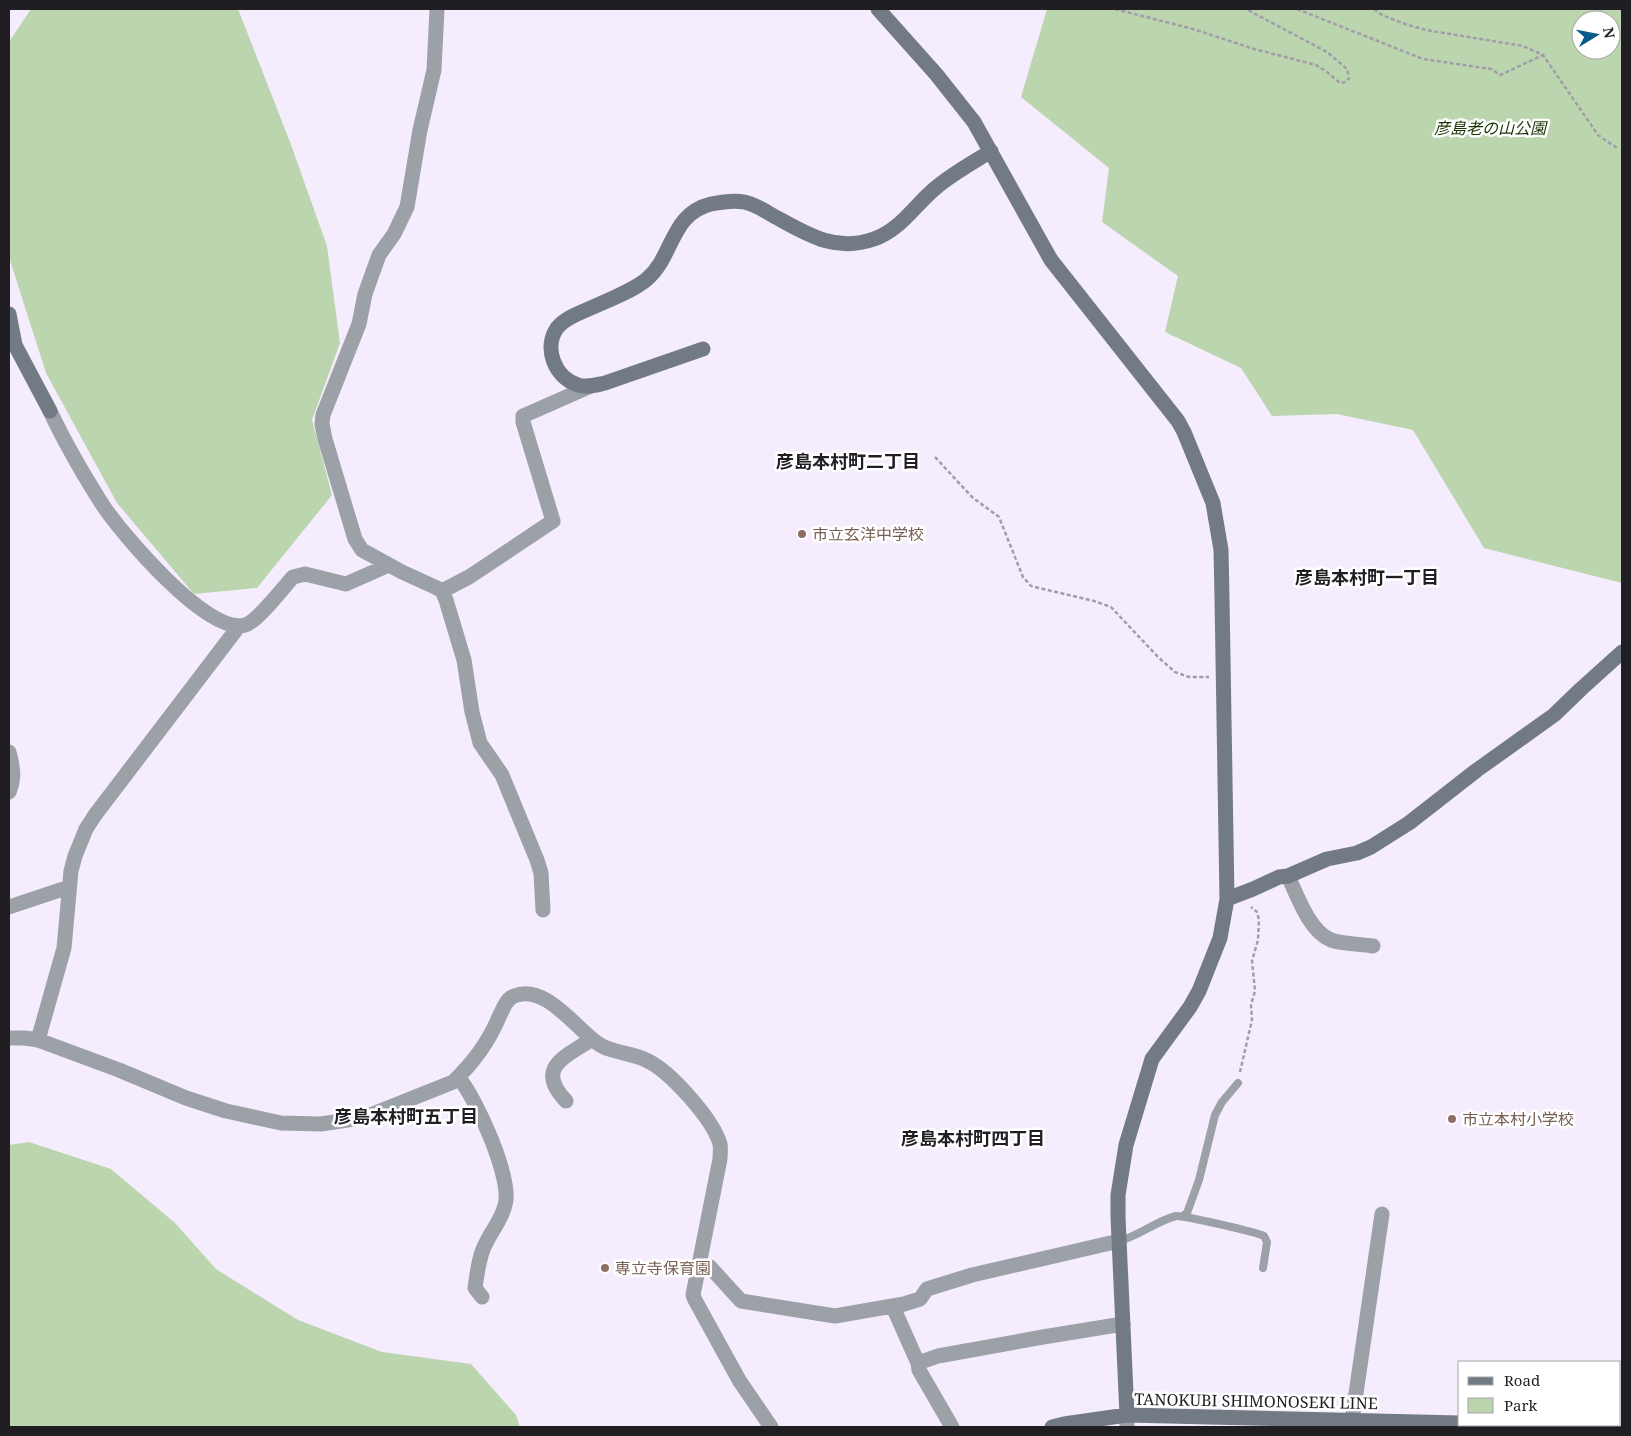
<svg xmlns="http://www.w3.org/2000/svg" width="1631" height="1436" viewBox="0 0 1631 1436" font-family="'Noto Serif','Noto Sans JP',serif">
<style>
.green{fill:#bbd5ae;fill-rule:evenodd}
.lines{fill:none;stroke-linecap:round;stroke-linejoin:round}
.path{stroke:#a39ca9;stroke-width:2.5;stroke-dasharray:4 2.5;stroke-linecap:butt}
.lane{stroke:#9ba1a7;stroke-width:8}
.street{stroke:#9ba1a7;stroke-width:15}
.secondary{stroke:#727b83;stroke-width:15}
.education-dot{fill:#8d6e63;stroke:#fff;stroke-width:2}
.labels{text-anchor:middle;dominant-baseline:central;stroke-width:5;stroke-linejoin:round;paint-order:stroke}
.park-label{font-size:16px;font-style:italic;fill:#183502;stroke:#fff}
.education-label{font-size:16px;fill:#785e54;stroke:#fff;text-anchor:start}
.street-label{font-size:16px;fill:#201d23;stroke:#fff}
.neighbourhood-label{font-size:18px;font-weight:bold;fill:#201d23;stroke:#fff}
</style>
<rect width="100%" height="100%" fill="#f5ecfd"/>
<path class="green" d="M31 9H238L290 142 327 246 340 343 312 420 332 495 257 588 194 594 117 503 46 373 9 257V42Z
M1047 9H1622V583L1484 548 1413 430 1337 414 1272 416 1241 368 1165 332 1178 276 1102 222 1109 168 1021 97ZM1581 20H1611V50H1581Z
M29 1142 111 1169 175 1223 216 1269 298 1320 382 1352 471 1364 516 1415 520 1427H9V1145Z"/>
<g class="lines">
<path class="path" d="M1115 9 1193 29 1254 49 1316 65 1326 71 1340 83 1346 82 1349 78 1347 69 1327 52 1246 9
M1297 9 1423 59 1491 69 1500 75 1543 55
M1374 9 1382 15 1405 24 1426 30 1523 46 1543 55 1598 135 1617 148
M935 457 972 497 999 517 1023 577 1031 586 1094 601 1111 607 1158 657 1175 672 1189 677H1209
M1240 1072 1252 1020 1251 1005 1255 991 1252 961 1258 940 1259 920 1257 912 1251 907"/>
<path class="lane" d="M1183 1216 1187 1213 1199 1180 1215 1115 1222 1102 1238 1083
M1119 1241C1139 1236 1156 1221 1176 1216 1182 1215 1256 1232 1264 1236L1267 1242 1263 1268"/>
<path class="street" d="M437 9 434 70 420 130 407 207 394 234 379 255 365 294 359 324 323 415 322 424 325 439 355 539 362 550 402 572 435 587 442 591 446 600 464 660 472 712 480 743 502 775 537 860 541 873 543 910
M50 411C65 443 83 474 102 504 121 533 208 636 245 625 257 622 283 588 293 577L305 574 346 584 389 565
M442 591 469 577 553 521 523 422V416L591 386
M9 752C13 767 15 778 9 792
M1288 876C1297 895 1309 931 1331 940 1341 944 1361 944 1373 946
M9 907 69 887
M9 1038H25L38 1040 119 1070 186 1098 226 1111 281 1123 321 1124 354 1119 373 1114 453 1082C472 1064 489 1041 499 1017 503 1010 505 1000 514 996 544 983 575 1027 596 1042 609 1053 630 1052 646 1060 669 1070 713 1119 720 1144 721 1149 720 1154 720 1159L693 1295 695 1300 739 1380 771 1427
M38 1040 64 948 71 871 75 856 86 829 95 815 239 626
M458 1077C476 1097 513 1180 505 1205 502 1219 492 1230 486 1243 479 1255 477 1274 475 1288L482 1297
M566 1101C534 1067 566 1057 592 1039
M699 1264 710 1267 741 1301 835 1316 904 1304 920 1299 927 1289 972 1275 1119 1241
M893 1307 918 1363 919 1370 952 1427
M918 1363 938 1356 1043 1337 1123 1324
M1352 1421 1382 1214
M1127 1427V1415"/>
<path class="secondary" d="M878 9 936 74 974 122 1051 260 1178 421 1184 432 1213 503 1221 550 1222 598 1227 899 1220 938 1199 991 1190 1007 1152 1059 1126 1145 1118 1195V1217L1127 1415
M9 314 15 345 50 411
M703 349 605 383C596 385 587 388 578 385 555 378 543 348 557 328 561 323 567 319 573 316 593 306 631 293 647 279 674 256 670 214 711 204 721 202 734 200 744 202 754 204 764 210 772 215 805 233 834 253 874 239 901 230 916 203 938 186 954 173 974 162 991 151
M1227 899 1253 889 1279 877 1288 876 1327 859 1357 853 1371 847 1409 823 1477 770 1554 715 1581 689 1622 652
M1535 1425 1570 1427
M1052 1427 1064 1424 1127 1415 1460 1423"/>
</g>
<g class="education-dot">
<circle cx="802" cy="534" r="5"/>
<circle cx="1452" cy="1119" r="5"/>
<circle cx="605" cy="1268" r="5"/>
</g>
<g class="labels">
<g class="park-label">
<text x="1490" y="128">彦島老の山公園</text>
</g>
<g class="education-label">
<text x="812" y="534">市立玄洋中学校</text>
<text x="1462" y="1119">市立本村小学校</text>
<text x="615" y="1268">専立寺保育園</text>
</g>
<g class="street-label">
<text transform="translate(1256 1401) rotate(1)">TANOKUBI SHIMONOSEKI LINE</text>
</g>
<g class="neighbourhood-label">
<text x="848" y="461">彦島本村町二丁目</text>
<text x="1367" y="577">彦島本村町一丁目</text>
<text x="406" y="1116">彦島本村町五丁目</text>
<text x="973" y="1138">彦島本村町四丁目</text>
</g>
</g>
<rect width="1631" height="1436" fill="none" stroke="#201d23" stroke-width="20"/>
<rect x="1458" y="1361" width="162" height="65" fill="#ffffff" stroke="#a6a5a7"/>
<rect x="1468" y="1377" width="25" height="8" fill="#727b83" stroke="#a6a5a7"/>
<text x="1504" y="1386" font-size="15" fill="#201d23">Road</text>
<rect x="1468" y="1398" width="25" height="15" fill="#bbd5ae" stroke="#a6a5a7"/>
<text x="1504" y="1411" font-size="15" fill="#201d23">Park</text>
<g transform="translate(1596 35) rotate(80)"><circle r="24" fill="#ffffff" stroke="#a6a5a7"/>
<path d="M0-4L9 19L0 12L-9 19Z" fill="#095a8c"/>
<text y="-8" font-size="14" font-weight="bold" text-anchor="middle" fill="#201d23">N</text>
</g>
</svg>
